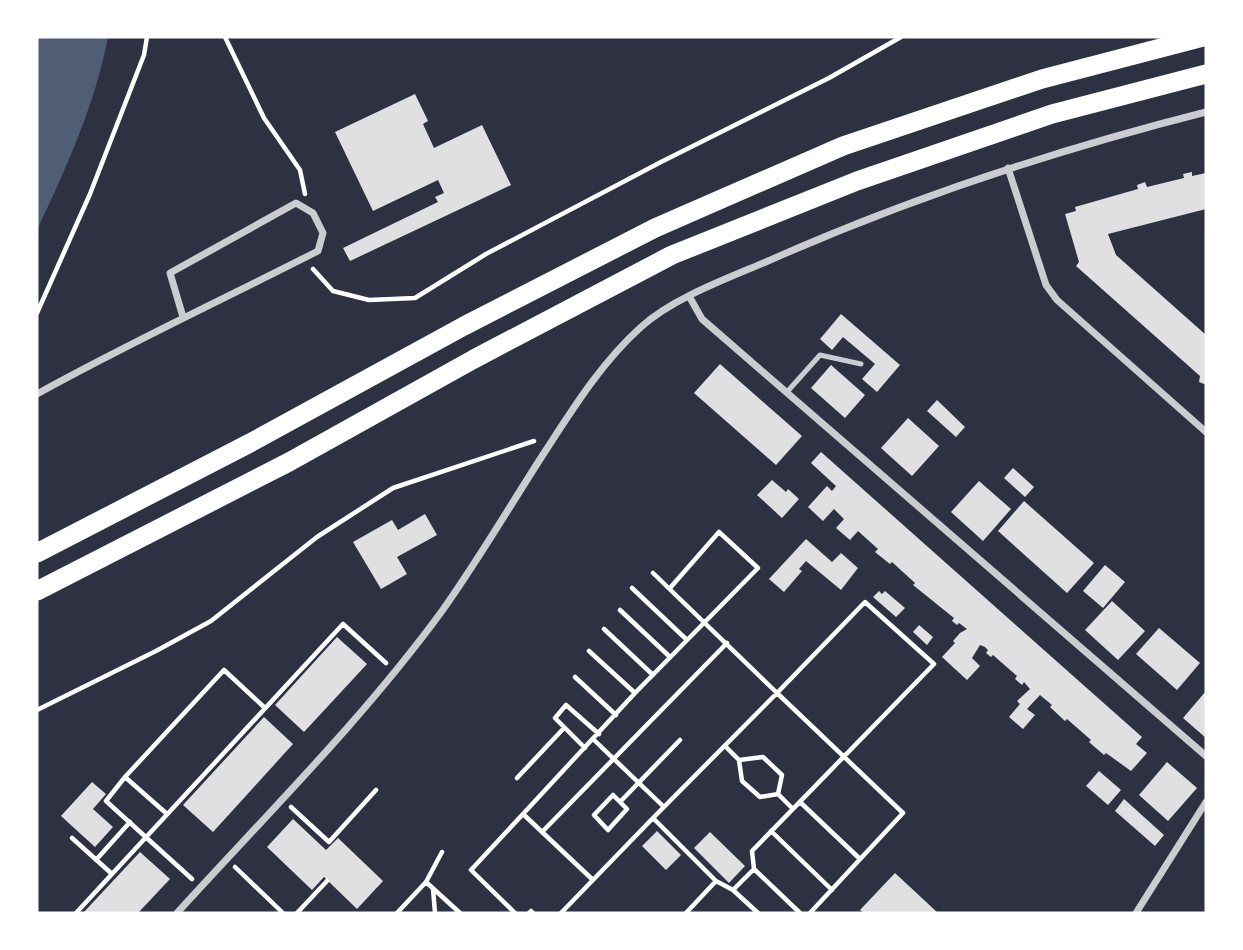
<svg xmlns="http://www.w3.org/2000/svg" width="1243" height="950" viewBox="0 0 1243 950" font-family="'Alegreya Sans',sans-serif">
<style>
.water{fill:#4f5d75}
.building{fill:#e0e0e3}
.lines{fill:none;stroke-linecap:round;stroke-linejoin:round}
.path{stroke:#fff;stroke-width:4.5}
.service{stroke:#caccd0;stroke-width:5}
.minor{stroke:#caccd0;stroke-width:7}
.trunk{stroke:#fff;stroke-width:19}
</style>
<rect width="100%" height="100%" fill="#2d3142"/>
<path class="water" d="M37 37H108C95 105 66 168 37 230Z"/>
<path class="building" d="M415 94 428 121 423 124 434 148 482 125 511 185 350 261 343 248 438 202 435 197 444 193 438 180 373 211 335 132Z
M1192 172V176L1206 173V209L1108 234 1116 255 1206 335V383L1204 384 1199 382 1200 376 1076 266 1079 262 1065 214 1076 211 1075 207 1138 189 1137 185 1145 182 1147 187 1184 178 1183 174Z
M841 314 900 365 877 392 862 379 875 364 843 337 832 350 820 339Z
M720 364 802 436 776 465 694 393Z
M831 365 865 395 845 418 811 388Z
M937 400 965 427 956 437 927 411Z
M908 418 939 446 912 476 881 448Z
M821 452 1142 737 1136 744 1147 753 1131 771 1106 753 1104 755 1089 742 1091 740 1067 719 1065 721 1050 707 1052 705 1040 695 1027 709 1035 715 1023 729 1009 717 1020 704 1017 701 1030 689 1024 682 1022 685 1015 679 1017 676 993 655 991 657 986 653 988 650 985 647 980 645 972 658 980 666 967 680 942 657 955 643 953 641 960 633 967 629 959 623 957 625 952 621 954 618 913 585 915 583 892 562 890 564 875 552 878 549 858 531 850 540 836 528 844 519 834 509 823 521 808 507 827 486 832 491 836 486 811 463Z
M1013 468 1034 487 1025 497 1004 478Z
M772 480 786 492 788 489 799 499 782 518 757 495Z
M979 481 1011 509 983 541 951 512Z
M1024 501 1094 563 1067 593 998 531Z
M425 514 437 535 397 557 407 574 381 589 353 542 392 520 398 530Z
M806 539 832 562 841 553 858 568 841 590 806 561 799 569 802 571 784 592 769 579Z
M1105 565 1125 582 1103 608 1083 591Z
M879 591 882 594 885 591 905 608 896 617 873 597Z
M1112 601 1145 631 1118 660 1085 630Z
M919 625 933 637 927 645 913 632Z
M1159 628 1200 663 1177 690 1136 654Z
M337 637 367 664 304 732 275 705Z
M1206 691V738L1183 718Z
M264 717 293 744 213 832 183 805Z
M1167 762 1197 788 1168 821 1139 795Z
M1099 771 1121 790 1108 805 1086 786Z
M92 782 106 794 93 809 113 827 95 847 61 816Z
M1124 799 1164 835 1155 846 1115 811Z
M293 819 326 850 338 838 383 881 357 909 324 877 312 890 267 847Z
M657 831 681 855 666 870 642 846Z
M710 832 745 866 729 883 694 848Z
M140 852 170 879 138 913H83Z
M895 873 938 913H864L860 910Z"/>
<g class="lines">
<path class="path" d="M225 37 264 118 300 170 305 194
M313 269 333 291 369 300 415 298 486 254 661 162 829 78 901 37
M37 313 90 194 144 55 147 37
M653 573 777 693 865 602 934 664 752 851 754 869 800 913
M632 588 687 640
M620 610 670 657
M604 629 653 675
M589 651 635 693
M575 677 616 715
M37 710 156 651 211 621 317 537 393 488 534 441
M593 739 664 807
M725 746 739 760 763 757 782 775 778 794 793 809
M585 748 555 718 566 705 599 734
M739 760 742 781 760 797 778 794
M125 777 167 814
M517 778 564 728
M613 795 627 809 608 830 594 815Z
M620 802 680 740
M800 802 860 859
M291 807 329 842 376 790
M543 831 727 643
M771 831 832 890
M72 838 112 874
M96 860 130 822
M235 867 283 913
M192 879 106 801 125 777 224 670 265 708
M593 880 523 814 635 693 758 568 719 532 670 588
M716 881 653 818 777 693 903 813 810 913
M426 882 460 913
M433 889 435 913
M733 890 754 869
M76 913 343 624 386 663
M297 913 327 881
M397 913 426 882 442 852
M515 913 471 870 523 814
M529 913 531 911 533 913
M561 913 653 818
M686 913 716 881 733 890 758 913"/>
<path class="service" d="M787 392 820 355 861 364"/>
<path class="minor" d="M1008 168 1046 285 1057 300 1206 432
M689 296 702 319 1206 756
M37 394C129 343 224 299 318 251L323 233 313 213 296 203 170 273 183 317
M177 913C267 814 363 719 442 611 479 559 511 504 546 450 574 407 602 362 641 327 673 298 728 278 768 261 910 198 1056 150 1206 112
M1136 913 1206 802"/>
<path class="trunk" d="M37 553 250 443 464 326 655 228 843 146 1042 79 1203 37
M37 591 289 462 474 359 672 255 857 181 1052 114 1206 74"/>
</g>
<rect width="1243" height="950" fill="none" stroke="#ffffff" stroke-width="77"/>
</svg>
